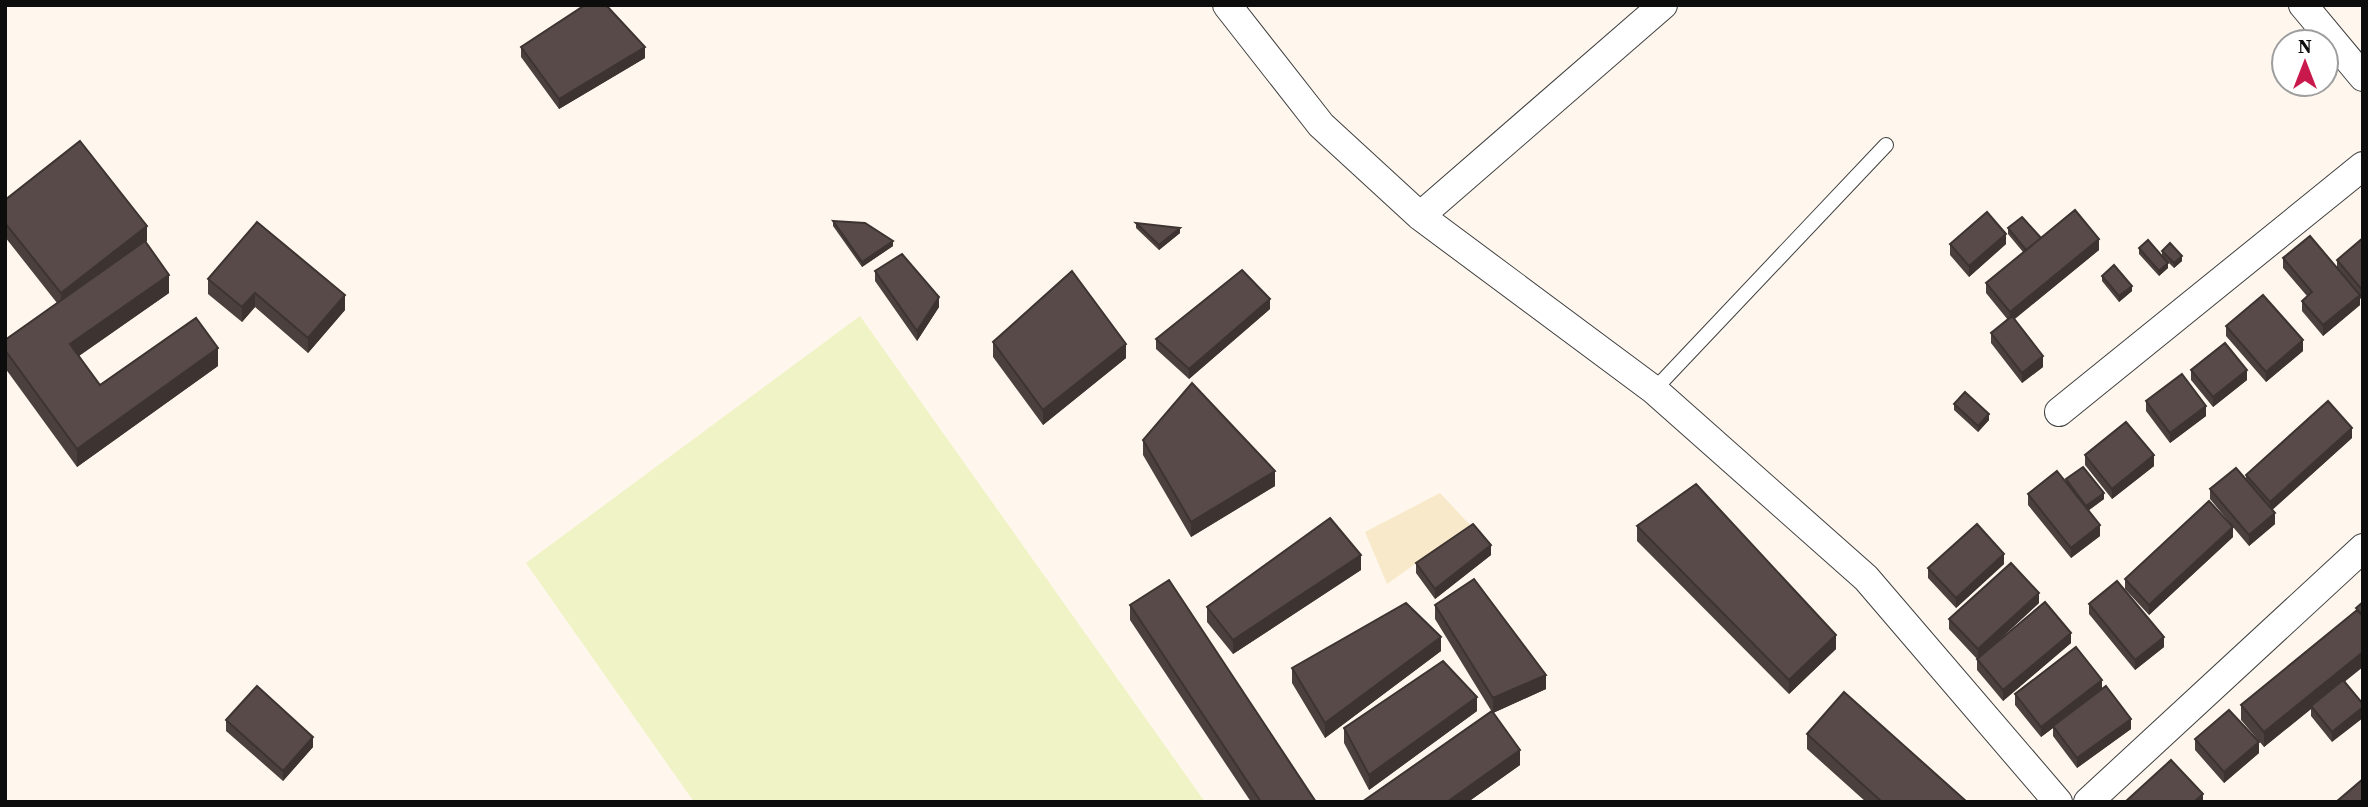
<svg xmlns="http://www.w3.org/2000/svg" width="2368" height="807" viewBox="0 0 2368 807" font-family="'Source Serif 4',serif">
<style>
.farmland{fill:#f8e9ca}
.pitch{fill:#eff3c5}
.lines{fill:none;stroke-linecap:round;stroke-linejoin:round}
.service-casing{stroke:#404040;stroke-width:16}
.minor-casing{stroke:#404040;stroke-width:30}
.service{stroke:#fff;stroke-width:14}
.minor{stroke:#fff;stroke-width:28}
.wall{fill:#4b403e}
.shaded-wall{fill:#3d3432}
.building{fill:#574a48;stroke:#3d3432;stroke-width:2}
</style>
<rect width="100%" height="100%" fill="#fff7ed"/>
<path class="farmland" d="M1440 493 1470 525 1387 584 1365 532Z"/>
<path class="pitch" d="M860 316 1205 802H694L526 563Z"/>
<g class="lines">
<g class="service-casing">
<path id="service" d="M1654 390 1886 145"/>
</g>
<g class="minor-casing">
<path id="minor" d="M1227 5 1321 125 1420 216 1654 390 1866 578 2058 802
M2303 5 2363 77
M1420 216 1663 5
M2059 412 2363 166
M2088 802 2363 548"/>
</g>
<use href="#service" class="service"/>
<use href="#minor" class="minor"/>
</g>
<path class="wall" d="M521 47 645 58 559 109 521 57Z
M5 200 147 241 145 242 169 293 79 356 100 385 218 366 77 467 5 368V340L57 303 5 237Z
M833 221 893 246 862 267 833 226Z
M1136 223 1180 233 1159 250 1136 228Z
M2008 228 2041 238 2099 250 2014 319 2043 367 2022 383 1991 343V333L2008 320 1986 293V283L2023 252 2008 234Z
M2363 238V302L2360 298V305L2323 336 2302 311V301L2307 296 2283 268V258L2337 268V260Z
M1950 244H2006L1969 277 1950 255Z
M2139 248 2162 256V251L2182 261 2174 268 2163 257 2168 268 2159 276 2139 254Z
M875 271 939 307 917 341 875 281Z
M2102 276 2132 291 2119 302 2102 281Z
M208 279 345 310 308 353 255 307 242 322 208 294Z
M1270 309 1189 379 1156 349V339Z
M2226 326 2303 351 2266 382 2226 336Z
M993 342 1126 358 1043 425 993 357Z
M2191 370 2247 380 2213 407 2191 380Z
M2146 401 2206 416 2170 443 2146 411Z
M1954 404 1989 420 1978 432 1954 410Z
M2352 438 2272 510 2275 524 2249 546 2233 527V537L2149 615 2125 589V579L2229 522 2210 499V489L2246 480V475Z
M1143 440 1275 486 1191 537 1143 455Z
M2085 455 2154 466 2112 499 2085 465Z
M2066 479 2104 499 2088 511 2100 536 2071 558 2028 505V494L2066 483Z
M1637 526 1836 649 1789 694 1637 541Z
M1491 555 1435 599 1416 573V563Z
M2004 564 1956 608 1928 578V568Z
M1361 570 1233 654 1207 622V607Z
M2363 602 2332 742 2311 716V709L2264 747 2241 720V705L2356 611V608Z
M2039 603 1996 643H2071L2003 701 1977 670V659L1949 629V619Z
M2089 604 2164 647 2135 670 2089 614Z
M1130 605 1316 802H1251L1130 620Z
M1435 605 1546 689 1493 713 1520 765 1468 802H1362L1492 712 1435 619Z
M1441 651 1325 738 1292 683V668Z
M2102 690 2131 729 2077 768 2053 736V728L2041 737 2015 705V694Z
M1477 711 1369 790 1344 743V728Z
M226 720 313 747 283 781 226 731Z
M1807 734 1967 802H1866L1807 749Z
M2195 739 2259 753 2224 783 2195 750Z"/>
<path class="shaded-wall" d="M645 47V58L559 109V99Z
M147 226V241L61 308V293Z
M1180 228V233L1159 250V245Z
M2006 234V244L1969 277V266Z
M2099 239V250L2010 323V312Z
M893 241V246L862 267V262Z
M2182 256V261L2174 268V263Z
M2168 263V268L2159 276V271Z
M169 275V293L70 362V344Z
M2132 286V291L2119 302V296Z
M255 293V307L242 322V307Z
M345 295V310L308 353V338Z
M2360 295V305L2323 336V325Z
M939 297V307L917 341V331Z
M1270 299V309L1189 379V369Z
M2303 340V351L2266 382V372Z
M1126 344V358L1043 425V410Z
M218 348V366L77 467V449Z
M2043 356V367L2022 383V373Z
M2247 370V380L2213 407V397Z
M2206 406V416L2170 443V433Z
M1989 414V420L1978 432V426Z
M2352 428V438L2270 512V502Z
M2154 455V466L2112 499V489Z
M1275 471V486L1191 537V522Z
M2104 493V499L2086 512V506Z
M2275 513V524L2249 546V535Z
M2100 525V536L2071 558V548Z
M2233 527V537L2149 615V605Z
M1491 545V555L1435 599V589Z
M2004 554V564L1956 608V598Z
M1361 555V570L1233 654V640Z
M2039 593V603L1978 659V649Z
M2071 633V643L2003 701V690Z
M1836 635V649L1789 694V680Z
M1441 637V651L1325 738V723Z
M2164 637V647L2135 670V660Z
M2363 652V667L2312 708 2311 706V709L2264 747V732Z
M1546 675V689L1493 713V698Z
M2102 680V690L2053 726V728L2041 737V727Z
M1477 697V711L1369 790V775Z
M2363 707V718L2332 742V732Z
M2131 719V729L2077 768V758Z
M313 737V747L283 781V771Z
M2259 742V753L2224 783V772Z
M1520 750V765L1468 802H1447Z
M2203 794V802H2194Z"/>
<path class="building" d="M585 5H606L645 47 559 99 521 47Z
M80 141 147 226 61 293 5 223V200Z
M2075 210 2099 239 2010 312 1986 283Z
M1987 212 2006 234 1969 266 1950 244Z
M2022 217 2041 238 2026 250 2008 228Z
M833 221 865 223 893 241 862 262Z
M257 222 345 295 308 338 255 293 242 307 208 279Z
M1136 223 1180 228 1159 245Z
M2310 236 2360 295 2323 325 2302 301 2312 292 2283 258Z
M2363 238V291L2337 260Z
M2148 240 2168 263 2159 271 2139 248Z
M145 241 169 275 70 344 100 385 196 318 218 348 77 449 5 350V340Z
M2170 243 2182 256 2174 263 2162 251Z
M902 254 939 297 917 331 875 271Z
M2114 265 2132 286 2119 296 2102 276Z
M1242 270 1270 299 1189 369 1156 339Z
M1072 271 1126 344 1043 410 993 342Z
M2263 295 2303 340 2266 372 2226 326Z
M2012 316 2043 356 2022 373 1991 333Z
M2225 343 2247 370 2213 397 2191 370Z
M2182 374 2206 406 2170 433 2146 401Z
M1192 383 1275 471 1191 522 1143 440Z
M1965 392 1989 414 1978 426 1954 404Z
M2328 401 2352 428 2270 502 2246 475Z
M2126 422 2154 455 2112 489 2085 455Z
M2083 467 2104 493 2086 506 2066 479Z
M2236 468 2275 513 2249 535 2210 489Z
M2057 471 2100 525 2071 548 2028 494Z
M1696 484 1836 635 1789 680 1637 526Z
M2209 501 2233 527 2149 605 2125 579Z
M1330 518 1361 555 1233 640 1207 607Z
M1473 524 1491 545 1435 589 1416 563Z
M1977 524 2004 554 1956 598 1928 568Z
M2011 563 2039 593 1978 649 1949 619Z
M1474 579 1546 675 1493 698 1435 605Z
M1169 580 1316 802H1261L1130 605Z
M2117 581 2164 637 2135 660 2089 604Z
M2045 602 2071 633 2003 690 1977 659Z
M2363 602V616L2356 608Z
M1406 603 1441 637 1325 723 1292 668Z
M2357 610 2363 616V652L2264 732 2241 705Z
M2076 647 2102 680 2041 727 2015 694Z
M1443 661 1477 697 1369 775 1344 728Z
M2343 680 2363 704V707L2332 732 2311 706Z
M257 686 313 737 283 771 226 720Z
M2106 686 2131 719 2077 758 2053 726Z
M1844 692 1967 802H1882L1807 734Z
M2229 710 2259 742 2224 772 2195 739Z
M1492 711 1520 750 1447 802H1362Z
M2171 760 2203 794 2194 802H2125Z
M2363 779V802H2336Z"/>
<rect width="2368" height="807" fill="none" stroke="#0d0d0d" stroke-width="14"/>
<g transform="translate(2305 63)"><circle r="33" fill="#ffffff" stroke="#9e9e9e" stroke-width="2"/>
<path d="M0-5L12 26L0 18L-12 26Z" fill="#c9184b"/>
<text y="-10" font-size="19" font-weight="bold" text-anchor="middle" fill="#0d0d0d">N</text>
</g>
</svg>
